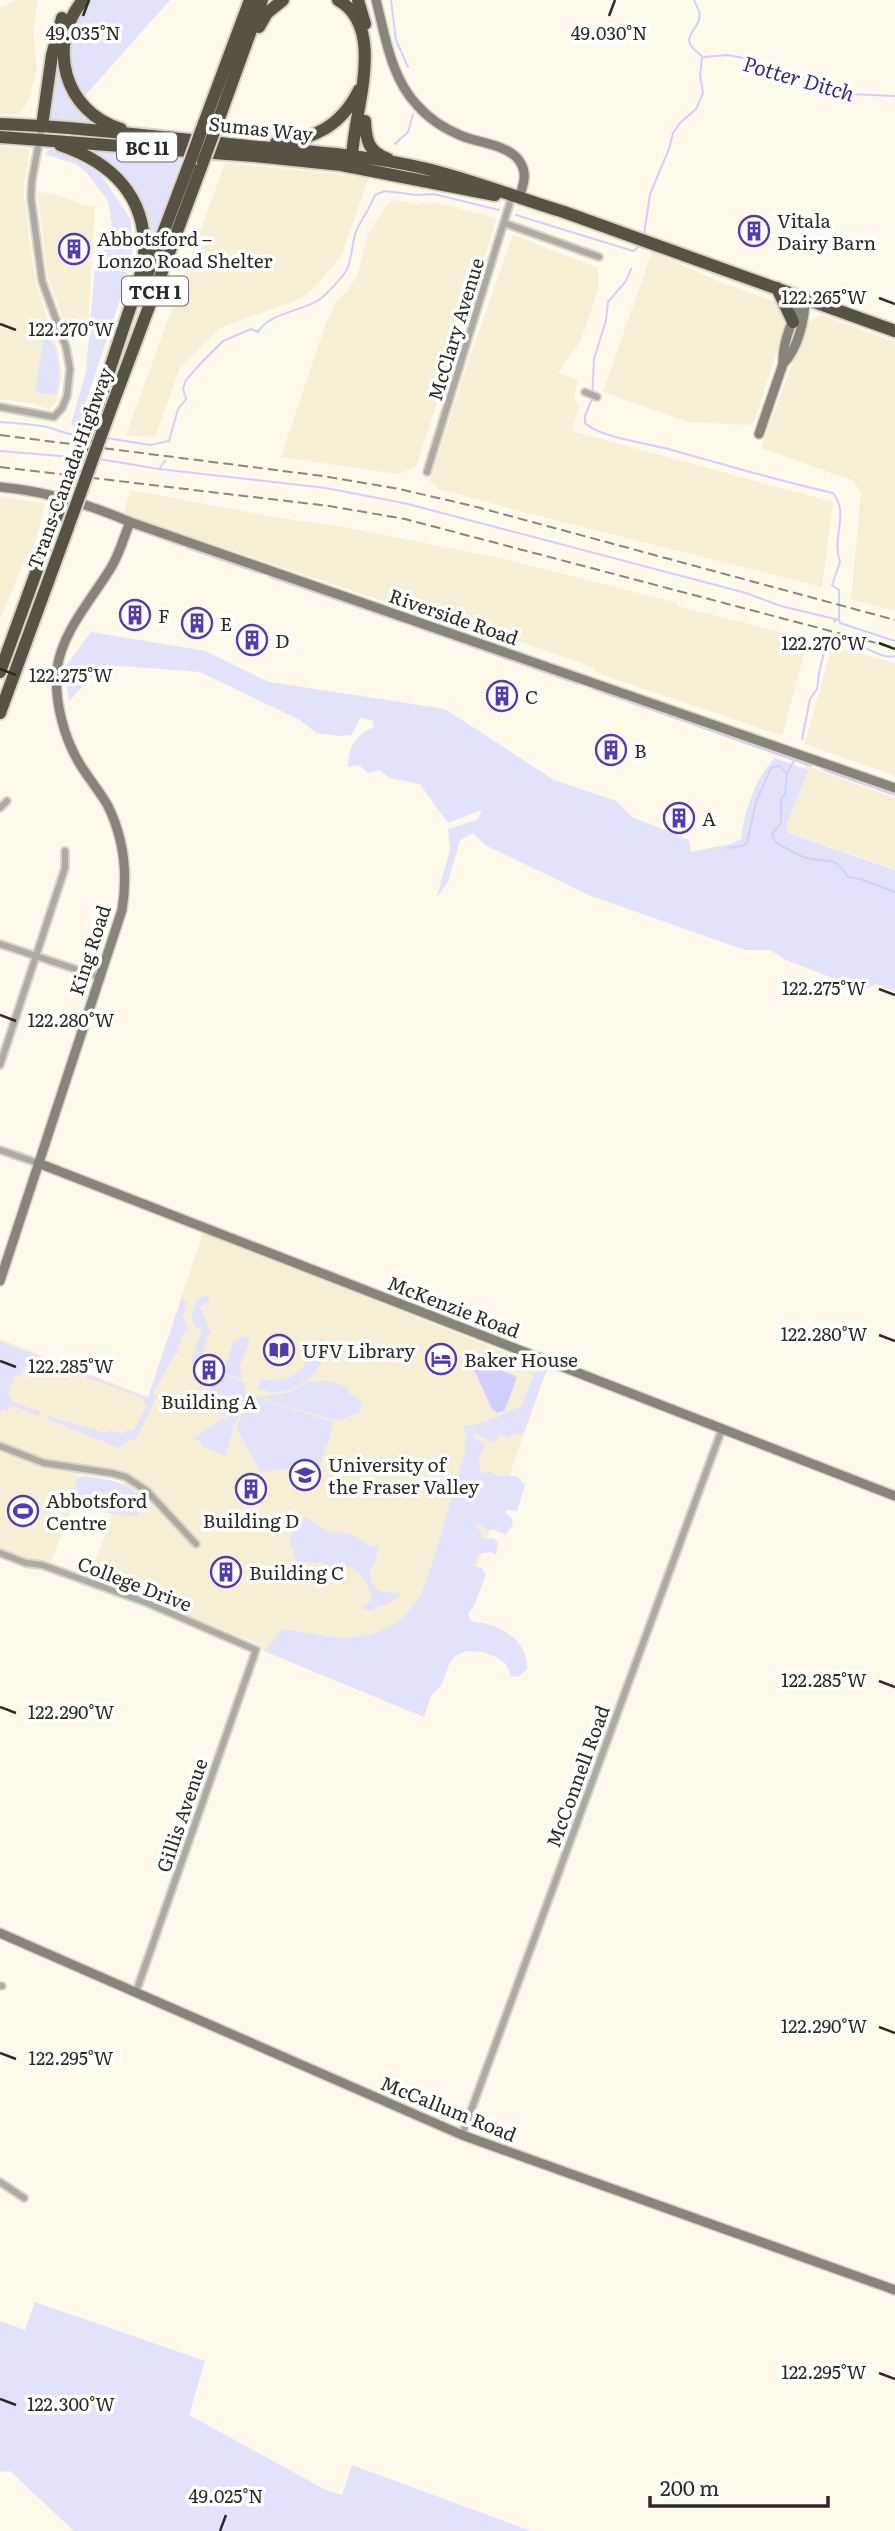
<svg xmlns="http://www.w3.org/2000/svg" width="895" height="2531" viewBox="0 0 895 2531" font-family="Literata,serif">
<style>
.built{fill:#f7eed6}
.green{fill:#e2e2fa}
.water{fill:#d1cfff}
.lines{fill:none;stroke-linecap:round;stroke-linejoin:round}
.stream{stroke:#d1cfff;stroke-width:2}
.street-casing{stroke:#d8d4c7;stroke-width:10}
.secondary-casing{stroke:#d8d4c7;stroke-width:12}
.highway-casing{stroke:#d8d4c7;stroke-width:16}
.street{stroke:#adaaa3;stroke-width:6}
.secondary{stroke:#88847a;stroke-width:9}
.highway{stroke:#585244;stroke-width:12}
.rail{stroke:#8b877e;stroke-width:2;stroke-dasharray:10 5;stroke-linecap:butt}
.highway-bridge-casing{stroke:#d8d4c7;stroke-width:16;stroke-linecap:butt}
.highway-bridge{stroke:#585244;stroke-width:12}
.ticks{fill:none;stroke:#2d2a24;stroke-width:2.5}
.labels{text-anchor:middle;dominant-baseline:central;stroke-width:7;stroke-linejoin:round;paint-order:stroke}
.shield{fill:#fff;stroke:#6c6a66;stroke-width:2}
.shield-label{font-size:18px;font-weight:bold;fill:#2d2a24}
.street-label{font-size:19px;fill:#2d2a24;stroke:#fff}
.poi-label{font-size:19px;fill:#2d2a24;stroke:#fff;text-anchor:start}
.water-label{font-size:21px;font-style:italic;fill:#3b2980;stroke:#fff}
.ticks-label{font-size:18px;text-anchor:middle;fill:#2d2a24;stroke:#fff;stroke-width:7;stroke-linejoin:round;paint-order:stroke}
</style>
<rect width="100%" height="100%" fill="#fef9eb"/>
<path class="built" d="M15 0H38L33 33 37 68 30 98 20 114H0V7Z
M0 146 25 148 30 152 24 183V197L35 280 58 351 62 376 56 402 49 409 31 403 0 399Z
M225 163 369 177 341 257 315 287 302 298 220 328 180 367 155 438 126 435Z
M37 191 60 196 84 205 95 206 88 330 70 338 48 277Z
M395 200 415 204 433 202 497 218 416 467 397 474 281 457 326 323 335 304 347 291 357 276 368 234 387 204Z
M513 235 598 268 599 287 581 340 558 373 578 380 574 399 579 407 572 431 833 502 822 587 523 512 439 489 430 481 467 365Z
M652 252 720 282 771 300 781 307 786 323 754 422 749 425 688 422 603 392Z
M821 315 895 342V611L851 599 861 493 854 481 761 448 808 322Z
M131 490 285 519 334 525 495 557 678 603 677 606 808 639 782 736 594 672 595 668 473 625 470 630 123 514Z
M0 496 45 504 31 558 27 562H24L0 620Z
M832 646 895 663V776L805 744Z
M806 766 895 798V869L783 831Z
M203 1233 547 1369 424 1717 264 1651 254 1642 90 1576 124 1481 111 1476 78 1474 76 1498 51 1561 27 1559 0 1549V1339L148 1397Z"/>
<path class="green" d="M89 0H170L82 99 77 109 84 118 99 126 54 122 48 116 56 58 73 22Z
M85 147 183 156 148 254 121 175Z
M51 149 80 161 101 175 131 220 132 254 121 297 77 428 71 424 86 372 95 266 114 235 108 201 87 173 76 164 44 154Z
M49 334C58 353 62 372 57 393L53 395 35 392 44 335Z
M91 632 205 651 269 682 445 709 554 780 616 801 632 817 689 840 691 852 731 844 741 839C744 812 756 776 775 758L808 770 786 826 788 833 895 870V991L876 984 863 990 784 959 770 950H745L591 896 485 845 473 833 460 840 448 882 437 897 450 849 448 829 477 820 482 810 448 823 420 784 390 778 379 770 368 773 359 765 348 767C348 747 356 735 374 727L372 720 360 718 352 735 339 736 316 733 300 720 200 672 106 665 101 667 69 701 64 669Z
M207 1295 210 1301 200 1307 211 1332 205 1340 207 1341 199 1364 192 1362V1358L202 1330 195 1327 191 1317 197 1300Z
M181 1300 187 1302 183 1316 189 1331H184L177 1351 181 1354 175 1353 153 1394 157 1397 136 1439 129 1440 119 1448 47 1419 48 1416 106 1433 111 1430 122 1434 127 1430 133 1431 147 1406 143 1403 144 1398 35 1359 23 1369 20 1376 15 1375 8 1395 12 1397 11 1401 40 1412 38 1416 10 1405 7 1411 2 1410 0 1416V1341L148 1398Z
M244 1336 250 1339 240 1366 242 1379 223 1373 234 1340Z
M320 1339H323C322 1347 324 1355 321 1362 313 1383 278 1401 258 1388L261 1379C283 1385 301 1375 310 1355H313Z
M547 1369 523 1434H514L508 1438 504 1435H499L498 1439 491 1442 476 1434 471 1436 483 1443 485 1447 479 1457 481 1474 490 1471 498 1476H517L525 1485 517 1511 507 1510 505 1513 511 1517 513 1524 506 1535 494 1530H487L479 1523 476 1525 484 1539 493 1538 498 1542 496 1555 491 1552 478 1554 474 1566 482 1568 486 1575 474 1606 468 1614 471 1621C498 1624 528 1638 527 1669L518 1677H512L505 1663 496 1657 482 1652 466 1651 456 1656 450 1662 441 1686 431 1695 424 1717 264 1651 283 1629 345 1639 376 1633 402 1620 421 1595 436 1552 465 1452 466 1432 463 1425C480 1428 504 1412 521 1407L534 1374Z
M223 1374 244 1382C248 1403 244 1407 224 1415L204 1406 215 1376 220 1377Z
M326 1380 349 1388 348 1394 355 1396 362 1403 360 1412 340 1420H333L274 1402 262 1396 287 1393 309 1382Z
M259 1395 267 1401 333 1422 328 1445H326C321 1465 321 1467 303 1476L302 1467 296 1461 287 1469 261 1472 236 1428 249 1400Z
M242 1408 235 1426 231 1424 233 1430 225 1456 202 1446 201 1442 193 1439 223 1418 230 1422 226 1417Z
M85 1476C107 1480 137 1481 142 1507L137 1516C118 1516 95 1511 79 1502L75 1489 77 1478Z
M306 1517 330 1533C345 1530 358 1536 369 1546H379L375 1562 369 1570C373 1594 379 1592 401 1593 390 1607 382 1603 371 1611L361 1608 372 1600C370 1588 359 1565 344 1566 340 1567 337 1569 333 1571L321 1561 314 1564 309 1561 303 1564 296 1561 293 1553 295 1549 289 1544C291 1532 294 1523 306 1517Z
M35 2302 205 2361 189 2415 324 2489 342 2495 352 2465 531 2531H74L10 2471 0 2472V2321L25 2330Z"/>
<path class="water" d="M473 1359 517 1377 505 1410 497 1413 492 1409 471 1363Z"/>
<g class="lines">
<path class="stream" d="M391 0 396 40 408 67
M694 0C695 4 698 7 699 11 704 32 672 35 702 56
M704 57 728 55 753 60 849 94 895 96
M395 144 408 132 413 114
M516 215 633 251
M644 235 650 194 669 149 673 133 680 123 696 109 703 93 700 75 702 57
M634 251 639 246
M631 269 626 281 608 302 606 320 594 359 592 399 585 416V423C598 437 651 444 672 450 726 465 779 481 833 493 850 514 831 537 840 562L832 585 839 590V618L834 622
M0 422C14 423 34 424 47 427 58 430 68 435 81 436
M107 438 150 445 169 441 178 409 186 399 183 389 186 380 202 362 223 341 251 329 258 332C270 311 306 312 324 296 331 289 341 279 346 271 353 259 351 242 357 229 363 217 370 208 375 195L385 191 417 195 434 194 499 210
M0 451 72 457
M99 459 159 469 165 461
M159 469 326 488 408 504 746 593 781 606 835 619
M132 528 152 535
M157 537 182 546
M187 548 262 574
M270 577 401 622
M839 619 840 623 895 641
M413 626 578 684
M593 689 811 766
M802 739 810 699 817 689 819 673 826 644 830 639C839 641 850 643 858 645 870 649 883 659 895 656
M794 761 787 773 785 794 781 799V823L772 834 775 842C786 848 799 857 811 859 831 862 836 857 848 877L860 879 895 892
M824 770 895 795
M728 848 742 846 747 843 756 802 771 768 779 766 787 773"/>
<g class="street-casing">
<path id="street" d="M504 223 599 257
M585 392 597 397
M0 407 54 417 62 408 67 396 70 369 66 347 42 281 31 198 32 180 42 126
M427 472 512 196
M0 808 7 801
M0 944 99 977
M0 1065 65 868V851
M0 1150 38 1163
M0 1446 44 1463 111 1473 126 1477 147 1491 196 1544
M0 1553 26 1563 42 1565 145 1602 256 1650 136 1992
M0 1986H2
M462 2135 722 1429
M0 2182 24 2198"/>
</g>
<g class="secondary-casing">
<path id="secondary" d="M376 0C385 35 391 78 417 105 429 119 445 129 462 136 479 143 510 145 520 162 528 174 523 186 519 198
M783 364C798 349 805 319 805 299
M759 434 783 364C782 343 793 315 805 299
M0 487C46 491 88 504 130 522L895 788
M38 1163 895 1496
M0 1281 122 910C128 874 124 839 108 806 100 792 90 780 81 766 64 739 54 701 57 669 62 631 93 598 112 566 120 552 124 537 130 522
M0 1933 462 2135 895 2290"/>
</g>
<g class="highway-casing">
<path id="highway" d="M83 0C46 45 64 112 121 129
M338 0C390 29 350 120 352 163
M358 0 365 24
M259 27 267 13 283 0
M365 121C366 140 368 152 388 159
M204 123 250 0
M0 124C80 127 159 137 238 145 299 151 363 154 423 168 471 179 517 198 564 212L895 331
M217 124 262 0
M42 126 52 55 62 18
M0 137 254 156 341 165 495 195
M276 143C314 140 342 125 359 90
M60 145C111 162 147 196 144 254 142 278 131 304 124 326 115 354 106 381 97 408
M143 286 190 162
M777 288 793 322
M107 419 203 162
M0 672 54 523
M0 713 67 530"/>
</g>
<use href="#street" class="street"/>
<use href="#secondary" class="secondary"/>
<use href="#highway" class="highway"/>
<path class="rail" d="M0 435 323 476 399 489 473 506 895 620
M0 467 329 506 405 519 895 648"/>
<g class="highway-bridge-casing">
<path id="highway-bridge" d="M190 162 204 123
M203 162 217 124
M54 523 94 417
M67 530 107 419"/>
</g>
<use href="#highway-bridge" class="highway-bridge"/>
</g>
<path class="ticks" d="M83 16 89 0M609 16 615 0M879 298 895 304M0 324 16 330M879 643 895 649M0 669 16 675M879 989 895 995M0 1015 16 1021M879 1335 895 1341M0 1361 16 1367M879 1681 895 1687M0 1707 16 1713M879 2027 895 2033M0 2053 16 2059M879 2373 895 2379M0 2399 16 2405M220 2531 226 2515"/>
<defs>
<g id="building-ring" transform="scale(1.575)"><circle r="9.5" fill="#fff" stroke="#543ab2" stroke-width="1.5"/><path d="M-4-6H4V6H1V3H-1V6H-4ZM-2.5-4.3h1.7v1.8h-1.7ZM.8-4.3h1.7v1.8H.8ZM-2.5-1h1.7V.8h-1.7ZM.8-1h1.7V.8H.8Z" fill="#543ab2"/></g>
<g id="library-ring" transform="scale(1.575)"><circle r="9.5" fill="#fff" stroke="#543ab2" stroke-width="1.5"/><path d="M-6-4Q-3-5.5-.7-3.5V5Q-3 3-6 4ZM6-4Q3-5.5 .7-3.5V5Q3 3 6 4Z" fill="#543ab2"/></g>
<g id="hotel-ring" transform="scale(1.575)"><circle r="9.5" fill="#fff" stroke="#543ab2" stroke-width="1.5"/><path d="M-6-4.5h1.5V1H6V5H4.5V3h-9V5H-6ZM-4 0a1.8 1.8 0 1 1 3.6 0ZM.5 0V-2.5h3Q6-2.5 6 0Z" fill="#543ab2"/></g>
<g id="university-ring" transform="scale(1.575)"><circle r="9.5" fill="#fff" stroke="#543ab2" stroke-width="1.5"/><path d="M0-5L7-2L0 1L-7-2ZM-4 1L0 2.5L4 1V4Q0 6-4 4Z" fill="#543ab2"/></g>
<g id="stadium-ring" transform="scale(1.575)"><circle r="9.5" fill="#fff" stroke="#543ab2" stroke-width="1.5"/><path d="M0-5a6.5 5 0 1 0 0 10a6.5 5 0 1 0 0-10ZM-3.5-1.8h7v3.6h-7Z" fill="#543ab2"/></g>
</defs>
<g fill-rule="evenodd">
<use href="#building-ring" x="754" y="231"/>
<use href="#building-ring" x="74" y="249"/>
<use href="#building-ring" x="135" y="615"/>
<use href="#building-ring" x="197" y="623"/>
<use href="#building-ring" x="252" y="640"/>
<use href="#building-ring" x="502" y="696"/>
<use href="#building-ring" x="611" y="750"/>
<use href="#building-ring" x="679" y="818"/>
<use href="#library-ring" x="279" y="1350"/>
<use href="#hotel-ring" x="441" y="1359"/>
<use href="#building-ring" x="209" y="1370"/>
<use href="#university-ring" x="305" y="1475"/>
<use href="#building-ring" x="251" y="1489"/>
<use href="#stadium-ring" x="23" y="1511"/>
<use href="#building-ring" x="226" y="1572"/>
</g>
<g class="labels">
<g class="shield">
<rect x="117" y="132.5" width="60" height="29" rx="5"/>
<rect x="122" y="276.5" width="66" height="29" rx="5"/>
</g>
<g class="shield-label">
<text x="147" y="147">BC 11</text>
<text x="155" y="291">TCH 1</text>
</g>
<g class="street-label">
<text transform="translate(261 128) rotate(6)">Sumas Way</text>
<text transform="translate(455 329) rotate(-73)">McClary Avenue</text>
<text transform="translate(69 468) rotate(-70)">Trans-Canada Highway</text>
<text transform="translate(454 616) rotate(19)">Riverside Road</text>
<text transform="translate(89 950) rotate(-72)">King Road</text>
<text transform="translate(454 1306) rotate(21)">McKenzie Road</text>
<text transform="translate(135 1583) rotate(21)">College Drive</text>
<text transform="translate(577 1776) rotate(-70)">McConnell Road</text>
<text transform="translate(181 1815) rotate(-71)">Gillis Avenue</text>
<text transform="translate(449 2108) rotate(22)">McCallum Road</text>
</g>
<g class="poi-label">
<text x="777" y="220">Vitala<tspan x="777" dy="22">Dairy Barn</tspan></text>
<text x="97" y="238">Abbotsford –<tspan x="97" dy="22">Lonzo Road Shelter</tspan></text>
<text x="158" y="615">F</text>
<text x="220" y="623">E</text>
<text x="275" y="640">D</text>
<text x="525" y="696">C</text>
<text x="634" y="750">B</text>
<text x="702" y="818">A</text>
<text x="302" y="1350">UFV Library</text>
<text x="464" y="1359">Baker House</text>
<text x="209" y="1401" text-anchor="middle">Building A</text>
<text x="328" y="1464">University of<tspan x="328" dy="22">the Fraser Valley</tspan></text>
<text x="46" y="1500">Abbotsford<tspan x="46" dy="22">Centre</tspan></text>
<text x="251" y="1520" text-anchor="middle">Building D</text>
<text x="249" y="1572">Building C</text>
</g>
<g class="water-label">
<text transform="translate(799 77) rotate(16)">Potter Ditch</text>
</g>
</g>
<g class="ticks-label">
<text x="83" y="40">49.035°N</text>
<text x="609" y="40">49.030°N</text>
<text x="824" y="304">122.265°W</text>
<text x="71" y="336">122.270°W</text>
<text x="824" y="650">122.270°W</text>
<text x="71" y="682">122.275°W</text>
<text x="824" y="995">122.275°W</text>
<text x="71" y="1027">122.280°W</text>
<text x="824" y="1341">122.280°W</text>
<text x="71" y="1373">122.285°W</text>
<text x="824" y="1687">122.285°W</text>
<text x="71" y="1719">122.290°W</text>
<text x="824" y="2033">122.290°W</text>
<text x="71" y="2065">122.295°W</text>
<text x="824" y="2379">122.295°W</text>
<text x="71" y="2411">122.300°W</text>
<text x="226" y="2503">49.025°N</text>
</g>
<path d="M650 2496v10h178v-10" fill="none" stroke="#2d2a24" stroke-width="3.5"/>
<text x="660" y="2496" font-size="21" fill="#2d2a24" stroke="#ffffff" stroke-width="5" paint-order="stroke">200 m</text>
</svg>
